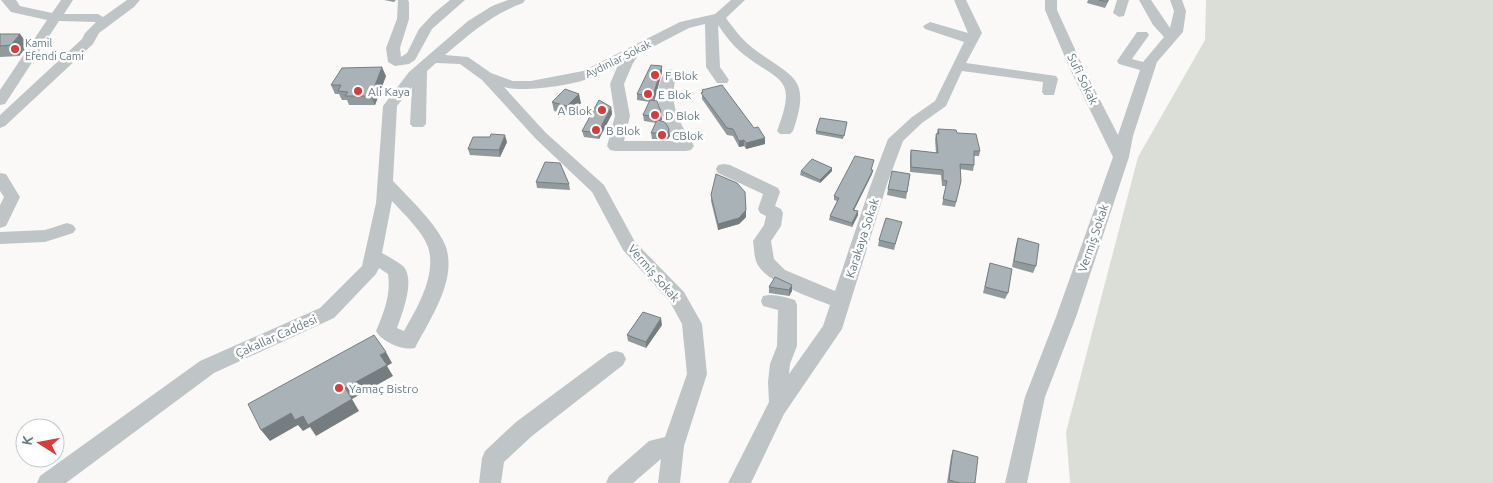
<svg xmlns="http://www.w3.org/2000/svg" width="1493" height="483" viewBox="0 0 1493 483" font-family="Ubuntu,sans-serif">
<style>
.green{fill:#dbded7}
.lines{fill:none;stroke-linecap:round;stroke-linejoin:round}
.minor{fill:#bfc5c7;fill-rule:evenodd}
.wall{fill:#919a9d}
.shaded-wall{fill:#767d80}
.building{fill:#a9b3b7;stroke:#767d80}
.poi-dot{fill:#d83c3a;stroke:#fff;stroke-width:2}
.labels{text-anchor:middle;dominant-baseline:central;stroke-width:5;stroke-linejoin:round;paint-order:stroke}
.far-poi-label{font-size:11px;fill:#667a81;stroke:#fff;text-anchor:start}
.far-street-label{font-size:11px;fill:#667a81;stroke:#fff}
.poi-label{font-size:12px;fill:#667a81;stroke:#fff;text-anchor:start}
.street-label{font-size:12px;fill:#667a81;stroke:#fff}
</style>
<rect width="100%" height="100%" fill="#faf9f8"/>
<path class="green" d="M1206 0H1493V483H1070L1066 432 1138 157 1205 40Z"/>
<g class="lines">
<path class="minor" d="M1 0H16L20 6 52 13 61 0H73L64 14H98L103 17 127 0H140L134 7 99 33 93 44 5 126 0 128V115L82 39 85 33 96 22 59 21 5 104 0 105V90L47 20 11 12Z
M398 0H408L409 2V19L400 48 401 57 407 53 419 29 433 14 450 0H465L432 29 415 60 409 64 395 66 388 62 386 48 397 19Z
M508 0H525L523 3C491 15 471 33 445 55L468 57 491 73 513 81H531L583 71 680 22 715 14 731 0H745L726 18C734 29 743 41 754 49 792 78 812 76 793 131L790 134H780L777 131C798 76 780 83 743 54 733 46 725 35 718 25L720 67 729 80 727 83H717L706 67 705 24 689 28 639 54 633 63 624 84 630 116 624 141H675C665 123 652 101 661 80 663 74 665 70 671 69L678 73C666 102 679 121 694 146L691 150 686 151H615L610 150 607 146 615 116 610 84 618 65C610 69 602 74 593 77 576 85 521 93 504 87L546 133 604 185 635 242 684 292 702 324 707 374 684 446 680 483H658L661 459 633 483H606L609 476 649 441 665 437 687 374 682 324 670 302 623 250 592 192 536 139 482 80 460 64 436 63 427 71 426 124 423 127H413L410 124 412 87 397 106 393 181C409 198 438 225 446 247 457 281 430 319 415 348 403 351 382 342 376 331 384 312 391 295 388 274L379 268 376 274 334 318 214 373 66 483H37L40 476 200 361 320 308 362 266 376 203 383 106 409 72 468 21 492 6ZM392 201C403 213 423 232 428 247 437 275 417 308 404 331L397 328C402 314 416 279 403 266 397 261 389 257 382 253Z
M954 0H966L982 33 966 63 1056 76 1058 79 1054 95H1044L1042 92 1043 82 962 71 946 106 922 123 903 141 887 184 842 329 784 414 751 483H728L769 402 768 382 770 364 777 346 778 310 763 306 761 301 763 296C774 293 785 297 795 300L797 305V346L790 364 789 374 823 326 830 305C811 297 763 282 756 261 754 255 754 247 753 241L764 225 766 216 760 213 758 209 763 194 718 173 716 169 718 165 724 164 730 165 778 188 780 192 775 206 781 209 783 213 781 226 771 241 774 259 785 270 835 291 871 184 888 139 912 117 935 101 964 42 925 29 923 26 930 22 968 33Z
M1045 0H1057V10L1084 69 1118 135 1140 70 1119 64 1117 61 1137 32H1147L1149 35 1132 59 1143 62 1164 37 1153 25 1139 0H1151L1170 28 1174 11 1170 0H1182L1186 11 1183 32 1157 62 1133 136 1129 157 1076 317 1045 397 1027 483H1005L1025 397 1056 317 1113 157 1070 69 1045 10Z
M1117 0H1129L1124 16 1119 17 1113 13Z
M0 173 6 174 20 197 6 226 0 228V205L4 197 0 191Z
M67 223 73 225 76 229 73 233 45 242 0 244V232L45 230Z
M616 351 623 353 626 359 623 365 532 436 504 462 501 483H479L482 458 485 451 516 422 609 353Z"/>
</g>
<path class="wall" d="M384 0H396L394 2Z
M1088 0H1109L1105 8 1087 3Z
M0 34H20L28 45 19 56 0 57Z
M662 66V72L654 101 662 119 661 121 669 129 670 136 668 139H652L651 133 656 123 644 121 643 115 650 102 637 100V94Z
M386 76 375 105H349L347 100H342L339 94H335L331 85Z
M702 90 765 144 746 149 744 146 739 147 733 136 727 135 702 99Z
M552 102 581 103 569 115 554 111Z
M611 107 612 114 599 139 584 137 582 131Z
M847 122 843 139 816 134V131Z
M938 129 957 133 980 151 979 156H974V165L973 171 960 169 961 181 955 207 942 205 946 186H942L941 175 910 172V155L911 150 936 153 935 139Z
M507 142 500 157 470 155 468 149Z
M873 164 871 170H873L872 174 854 210 858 211V215L852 227 829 220 830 216 837 201 834 200V196Z
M801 171H832L820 183 800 175Z
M910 174 906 199 887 195 888 189Z
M536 182 569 184 570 190 537 188Z
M711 195 746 217 739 224 718 230 711 201Z
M900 228 894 250 878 246 879 240Z
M1018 238 1036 266 1033 273 1012 267 1016 245Z
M990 263 1008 293 1005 299 983 293Z
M775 277 792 291 789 296 769 293V287Z
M662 325 646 348 628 341 627 335Z
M953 450 975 483H947L951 456Z"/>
<path class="shaded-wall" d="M20 34 28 45 19 56 11 45Z
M662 66V72L654 102 653 96Z
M382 67 386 76 375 105 371 96Z
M579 94 581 103 569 115 567 106Z
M611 107 612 114 599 139 598 133Z
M661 112 662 119 660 123 659 117Z
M669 129 670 136 668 139V133Z
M505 135 507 142 500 157 499 150Z
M765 138V144L746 149V143Z
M744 140V146L739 147V141Z
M832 168V171L820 183V180Z
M873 170 872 174 852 214 853 210Z
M746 210V217L739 224 718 230V224Z
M858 211V215L852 227V223Z
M792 285V291L789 296V290Z
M661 318 662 325 646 348V342Z
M386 352 392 363 387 366 393 376 352 399 345 388 380 355Z
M352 399 359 411 316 436 310 427 303 431 298 425 270 441 261 430 291 413 303 416Z"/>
<path class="building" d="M1099 0H1108L1107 2Z
M0 34H20L11 45 0 46Z
M651 65 662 66 653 96 637 94Z
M382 67 371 96H345L348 92 338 91 341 85H331L342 68Z
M722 85 754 128 758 127 765 138 746 143 744 140 739 141 733 129 727 128 701 93 703 92 702 90Z
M565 89 579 94 567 106 552 102Z
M599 100 611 107 598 133 582 131Z
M650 100 657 101 661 112 659 117 643 115Z
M820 118 847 122 844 136 816 131Z
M657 120 665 122 669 129 668 133H651Z
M938 129 956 130 957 133 976 134 980 151H974V165L960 164 961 181 956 202 943 199 947 181 943 180V170L911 167V150L938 153 936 134H939Z
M491 134 505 135 499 150 468 149 473 137H490Z
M855 156 874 160 871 170H873L853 210 858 211 852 223 830 216 839 198 834 196Z
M812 159 832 168 820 180 801 171Z
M545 162 560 163 569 184 536 182Z
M892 171 910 174 907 192 888 189Z
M716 174 737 183 745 192 746 210 739 218 718 224 711 195Z
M886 218 902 222 895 244 879 240Z
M1018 238 1039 244 1036 266 1014 261Z
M990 263 1012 269 1008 293 985 287Z
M775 277 792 285 789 290 769 287Z
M643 312 661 318 646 342 627 335Z
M374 335 386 352 380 355 387 365 345 388 352 399 308 425 303 416 295 420 291 413 261 430 248 404Z
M953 450 978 457 975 483H960L949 480Z"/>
<g class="poi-dot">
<circle cx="15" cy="49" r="5"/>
<circle cx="655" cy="75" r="5"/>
<circle cx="358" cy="91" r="5"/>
<circle cx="648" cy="94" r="5"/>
<circle cx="602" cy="110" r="5"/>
<circle cx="655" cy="115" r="5"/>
<circle cx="596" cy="130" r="5"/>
<circle cx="662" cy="135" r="5"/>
<circle cx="339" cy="388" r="5"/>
</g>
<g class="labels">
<g class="far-poi-label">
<text x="25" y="43">Kamil<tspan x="25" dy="13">Efendi Cami</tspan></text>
</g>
<g class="far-street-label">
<text transform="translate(618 59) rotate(-26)">Aydınlar Sokak</text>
</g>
<g class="poi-label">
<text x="665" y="75">F Blok</text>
<text x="368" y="91">Ali Kaya</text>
<text x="658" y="94">E Blok</text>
<text x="592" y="110" text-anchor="end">A Blok</text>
<text x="665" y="115">D Blok</text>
<text x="606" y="130">B Blok</text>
<text x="672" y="135">CBlok</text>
<text x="349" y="388">Yamaç Bistro</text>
</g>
<g class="street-label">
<text transform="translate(1083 79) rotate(64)">Sufi Sokak</text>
<text transform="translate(862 238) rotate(-72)">Karakaya Sokak</text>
<text transform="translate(1093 238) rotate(-71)">Vermiş Sokak</text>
<text transform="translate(654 273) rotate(49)">Vermiş Sokak</text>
<text transform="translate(276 336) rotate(-24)">Çakallar Caddesi</text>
</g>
</g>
<g transform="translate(40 443) rotate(281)"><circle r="24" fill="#ffffff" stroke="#c2cacd"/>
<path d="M0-4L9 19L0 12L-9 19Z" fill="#d83c3a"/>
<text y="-8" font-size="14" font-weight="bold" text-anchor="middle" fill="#667a81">K</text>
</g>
</svg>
